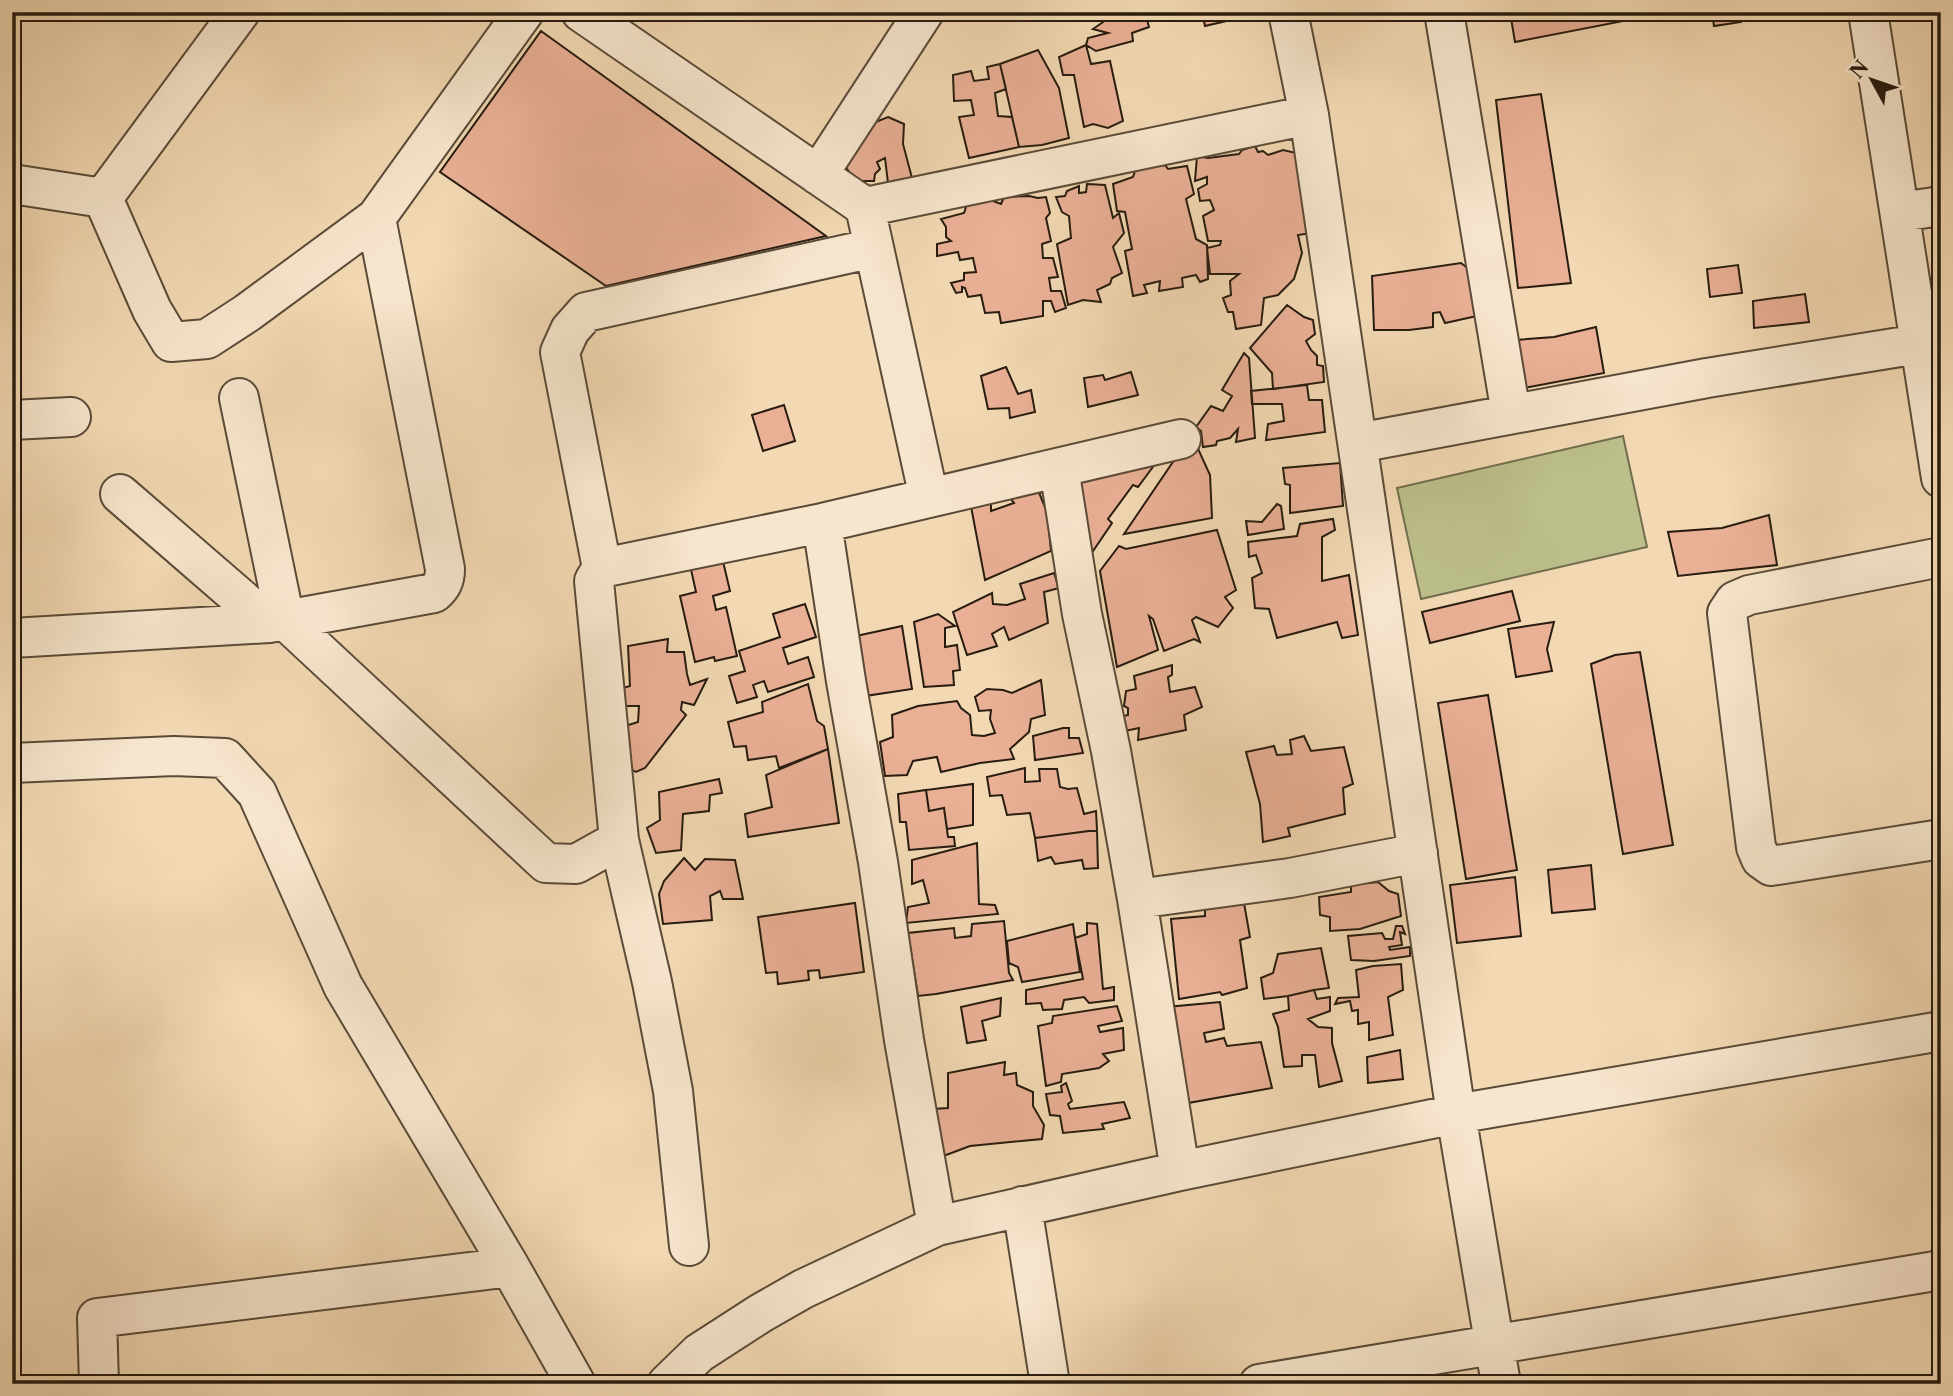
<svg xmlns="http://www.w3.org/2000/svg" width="1953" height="1396" viewBox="0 0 1953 1396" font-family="'Libre Caslon Text',serif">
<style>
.grass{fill:#bcbf8b;stroke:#726e4d;stroke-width:2}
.building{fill:#eab096;stroke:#271c0f;stroke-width:2}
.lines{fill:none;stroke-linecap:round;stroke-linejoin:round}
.street-casing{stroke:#5a4b38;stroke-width:42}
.street{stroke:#f7e6ce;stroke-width:38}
</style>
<rect width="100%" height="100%" fill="#f2d9b3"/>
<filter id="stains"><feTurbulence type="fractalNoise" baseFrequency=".00286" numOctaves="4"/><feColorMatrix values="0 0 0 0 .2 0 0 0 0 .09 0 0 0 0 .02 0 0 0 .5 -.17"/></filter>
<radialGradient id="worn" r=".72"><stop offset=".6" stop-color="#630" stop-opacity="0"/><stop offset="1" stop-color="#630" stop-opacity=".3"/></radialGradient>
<path class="grass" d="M1623 436 1647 547 1421 599 1397 488Z"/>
<path class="building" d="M1107 12H1126V14L1130 12H1145L1149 27 1132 33 1133 41 1096 51 1086 45 1088 38 1108 33 1093 29 1106 20Z
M1202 12H1261V13L1205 26Z
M1510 12H1644V17L1515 42Z
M1712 12H1739L1741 22 1714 26Z
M541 31 826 236 606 286 440 172Z
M1086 45 1091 64 1110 61 1123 121 1108 128 1093 124 1084 127 1074 75H1063L1059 57Z
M1038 50 1059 88 1069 138 1042 145 1019 147 1000 64Z
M1000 64 1006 89 995 93 998 116 1012 117 1019 147 969 158 959 117 974 115 971 100 954 101 953 75 971 71 974 81 989 79 987 67Z
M1541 94 1571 283 1518 288 1496 100Z
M888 117 904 124 903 144 912 178 888 183 885 158 877 162 880 169 875 174 874 181H856L842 162 863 127Z
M1255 146 1258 152 1263 151 1268 155 1283 150 1296 153 1311 233 1298 235 1302 253 1294 279 1278 295 1264 298 1261 325 1236 329 1233 312H1228L1223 298 1231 295 1230 281 1239 274H1210L1207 248 1220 245 1221 241H1208L1203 216 1214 210 1210 200 1200 201 1198 189 1207 184V177L1195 181 1197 156 1208 158 1239 154 1242 150Z
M1165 165 1168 169 1187 166 1194 194 1186 199 1196 239 1207 245 1208 279 1200 282 1196 275 1182 278 1183 287 1159 291 1160 281 1144 285 1147 293 1133 296 1125 251 1132 249 1125 212 1117 211 1113 184 1133 177 1136 168Z
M1087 184 1105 185 1113 218 1119 213 1124 233 1113 247 1122 273 1112 278 1110 284 1097 290 1101 302 1083 300 1068 305 1057 244 1071 238 1069 216 1062 212 1056 197 1065 196 1067 191 1079 186V193L1086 192Z
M1029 196 1038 198 1046 197 1050 213 1046 218 1051 241 1042 244 1043 258H1053L1058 277 1049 278 1051 291H1061L1066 308 1055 312 1051 301H1043V316L1001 323 999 312 985 313 981 295 968 297 965 288 962 287V292L956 293 951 283 964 280V273L976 272 973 258 960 260 958 252 937 256V244L951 241 946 237V227L941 219 964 213 968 201 988 199 1001 204 1004 197Z
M1461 263 1474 273 1477 316 1445 323 1440 312 1433 313V327L1409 330H1374L1372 276Z
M1738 265 1742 293 1710 297 1707 269Z
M1805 294 1809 322 1754 328 1753 301Z
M1287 305 1304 317 1313 320 1315 334 1306 341 1311 350 1317 356V365L1323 366 1324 382 1273 389 1272 373 1250 348Z
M1596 327 1604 373 1524 388 1515 340 1554 337Z
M1244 353 1249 358 1255 438 1236 442 1238 429 1230 438 1217 441 1216 445 1203 447 1201 431 1196 427 1211 406 1223 411 1232 396 1222 390Z
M1006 367 1018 394 1031 390 1035 412 1010 418 1009 408 988 409 981 376Z
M1131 372 1138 395 1088 407 1084 378 1103 375 1105 380Z
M1307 385 1309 400H1322L1325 432 1266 440 1268 424 1284 421 1282 404H1252L1251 391Z
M784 405 795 441 763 451 752 415Z
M1194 431 1199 451 1210 475 1212 518 1124 534Z
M1164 452 1138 487 1133 485 1108 519 1112 523 1089 557 1073 471Z
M1340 463 1343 506 1290 513V485L1285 484 1283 468Z
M1035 483 1047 512 1051 551 985 580 969 496 991 491V511L1014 503 1006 493Z
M1277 504 1281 506 1284 529 1248 535 1246 521 1262 522Z
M1769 515 1777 565 1678 576 1668 532 1722 528Z
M1333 519 1335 530 1322 537V581L1349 575 1358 635 1342 638 1337 622 1277 638 1269 609 1255 608 1252 578 1262 573 1256 555 1249 557 1248 542 1297 536 1300 524Z
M1217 530 1236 590 1225 597 1233 608 1218 627 1196 617 1192 620 1200 642 1194 639 1164 651 1153 619 1149 616 1158 650 1117 667 1100 571 1119 546 1126 549Z
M722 557 730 591 713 596 716 610 726 607 737 656 715 661 714 657 695 662 680 596 696 592 690 565Z
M1054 573 1059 588 1044 592 1048 623 1009 640 1004 627 992 634 997 646 967 655 953 612 992 593 993 604 1007 605 1025 599 1020 584Z
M1512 591 1520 621 1430 643 1422 612Z
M805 604 816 637 783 648 788 664 808 657 814 677 768 692 764 681 753 685 757 697 737 703 729 676 745 671 739 651 780 637 773 614Z
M938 614 955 626 945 628V647L957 645 960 670 953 671 954 685 924 687 914 622Z
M1554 622 1547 649 1552 671 1516 677 1508 629Z
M902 626 912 689 865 696 856 636Z
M668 639 667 652H684L687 674 690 685 707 679 694 705 682 702 681 710 686 715 645 768 636 772 627 767 619 728 638 722 639 706H619L623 688 630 686 628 646Z
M1640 652 1673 845 1623 854 1591 664 1615 655Z
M1172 665V675L1168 677 1170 692 1195 687 1202 707 1184 715 1186 730 1138 740 1139 728 1125 731 1115 718 1128 715V708L1124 706 1126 691 1136 689 1134 676Z
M1041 680 1045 715 1031 719 1029 732 1010 749 1014 759 980 763 941 772 937 757 913 761 907 775 885 776 880 742 893 737 892 715 918 706 957 701 961 708 970 715 972 735 984 736 995 733 990 719 991 710 979 711 975 697 987 689 1003 690 1012 693Z
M808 684 817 721 824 726 828 749 779 768 776 756 748 760 746 746 734 747 728 722 763 712 762 702Z
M1488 695 1517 870 1466 879 1438 703Z
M1063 728H1069V738H1079L1083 753 1035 760 1033 736Z
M1304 736 1311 751 1344 747 1353 784 1343 788 1345 814 1288 828 1290 836 1263 842 1260 804 1246 752 1274 746 1277 755 1292 754 1290 740Z
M828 749 839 823 748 837 745 814 772 807 766 775Z
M1025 768V782L1040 781 1039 769H1057L1060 787 1068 789 1077 788 1084 814 1096 811 1097 830 1035 838 1030 813 1007 815 1002 795 990 796 987 777Z
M719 779 722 793 710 795 709 811 683 814 681 850 656 853 647 828 660 820 659 792Z
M973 784V825L947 829 944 808 929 811 926 790Z
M926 790 929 811 944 808 948 837H954L955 846 909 850 906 822H900L898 794Z
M1097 830 1098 868 1084 869 1082 860 1055 864 1051 857 1038 861 1035 838Z
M977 843 979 904 995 905 998 914 906 923 908 907 929 903 923 880 912 884V860Z
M684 858 695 870 705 859 735 860 743 899H723L720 891 710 896 712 920 663 924 659 894 664 881Z
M1591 865 1595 909 1552 913 1548 870Z
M1515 877 1521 936 1457 943 1450 885Z
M1378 882 1389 891 1398 894 1401 916 1360 929 1330 931V917L1320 915 1319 897 1351 892V885Z
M855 903 864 972 820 978 819 970 808 971 809 980 778 984 777 972 766 973 758 917Z
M1244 903 1250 937 1240 940 1247 988 1222 995 1220 992 1179 999 1171 919 1205 916V909Z
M1004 921 1009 973 1013 980 936 994 918 996 908 933 954 928 955 938 971 936 972 924Z
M1087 923 1097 924 1103 989 1114 987V1000L1089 1003 1084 997 1064 1000 1062 1009 1043 1010 1041 1003 1026 1004V990L1083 979 1075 938 1087 934Z
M1073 924 1080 972 1022 982 1018 967 1009 963 1007 941Z
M1396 926H1402L1405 934 1400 932 1402 945 1389 947 1390 950 1410 947V956L1374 961 1351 960 1348 936 1382 933 1385 939H1393Z
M1321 948 1329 988 1314 990 1288 996 1264 999 1261 978 1273 973 1278 954Z
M1401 964 1403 990 1388 997 1393 1035 1369 1040V1022L1358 1024V1010L1352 1011 1350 1001 1335 1004 1338 998 1359 997 1356 970 1373 966Z
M1314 990 1317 999 1330 997V1011L1308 1019 1318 1027 1332 1028V1043L1342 1081 1319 1087 1315 1055H1302V1066L1284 1067 1278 1027 1273 1014 1289 1010 1288 996Z
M1001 998 1000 1016 982 1021 986 1040 967 1043 961 1007Z
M1220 1002 1224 1029 1204 1033 1206 1042 1224 1038 1227 1046 1261 1042 1272 1088 1188 1103 1167 1007Z
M1117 1006 1122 1021 1098 1026 1100 1032 1123 1028 1124 1050 1103 1054 1109 1061 1099 1068 1062 1074 1061 1082 1046 1086 1038 1026 1052 1023 1053 1016Z
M1400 1050 1403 1079 1368 1083 1367 1057Z
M1005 1062 1004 1075 1016 1073 1017 1085 1033 1092V1106L1044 1125 1042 1139 970 1146 938 1158 933 1109 948 1108V1073Z
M1066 1083 1072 1101 1068 1104 1070 1109 1124 1102 1130 1118 1102 1124 1104 1129 1063 1133 1060 1116 1050 1115 1046 1094 1062 1092 1061 1086Z"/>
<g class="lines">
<g class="street-casing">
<path id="street" d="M581 12 865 207 929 498
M1288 12 1309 115 1456 1114 1501 1384
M1444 12 1511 414
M1868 12 1941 478
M818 175 924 12
M12 184 103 198
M103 198 152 310 171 342 207 339 247 313 376 218
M103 198 240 12
M865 207 1309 115
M1900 212 1941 206
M239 398 285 620 546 863 576 864 619 840 594 581 602 568 560 352 570 330 586 312 874 248
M12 420 71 417
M1358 443 1707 378 1919 344
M1059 468 1082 614 1111 751 1137 899 1180 1171
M120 494 269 623
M822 523 846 681 878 862 904 1040 937 1226
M1941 557 1749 595 1735 601 1727 613 1756 847 1761 859 1771 866 1941 839
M602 568 822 523 1181 439
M12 638 269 623 434 593C442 586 445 580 445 569L376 218 524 12
M12 763 174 756 225 758 257 793 343 986 510 1267 576 1384
M619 840 652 982 673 1091 689 1246
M1137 899 1290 878 1418 853
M1022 1206 1050 1384
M99 1384 97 1318 510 1267
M667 1384 699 1353 761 1313 803 1289 937 1226 1180 1171 1456 1114 1941 1031
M1259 1384 1941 1270"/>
</g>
<use href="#street" class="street"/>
</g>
<rect width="1953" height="1396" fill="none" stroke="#f2d9b3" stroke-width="42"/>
<rect x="14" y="14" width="1925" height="1368" fill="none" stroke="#271c0f" stroke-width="3.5"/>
<rect x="21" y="21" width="1911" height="1354" fill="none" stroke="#271c0f" stroke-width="2"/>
<g transform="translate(1872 80) rotate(310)" stroke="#f7e6ce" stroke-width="5" paint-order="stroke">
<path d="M0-5L12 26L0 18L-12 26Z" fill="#271c0f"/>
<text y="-10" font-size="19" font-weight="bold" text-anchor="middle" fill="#271c0f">N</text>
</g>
<rect width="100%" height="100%" filter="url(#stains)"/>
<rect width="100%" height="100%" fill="url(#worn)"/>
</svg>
